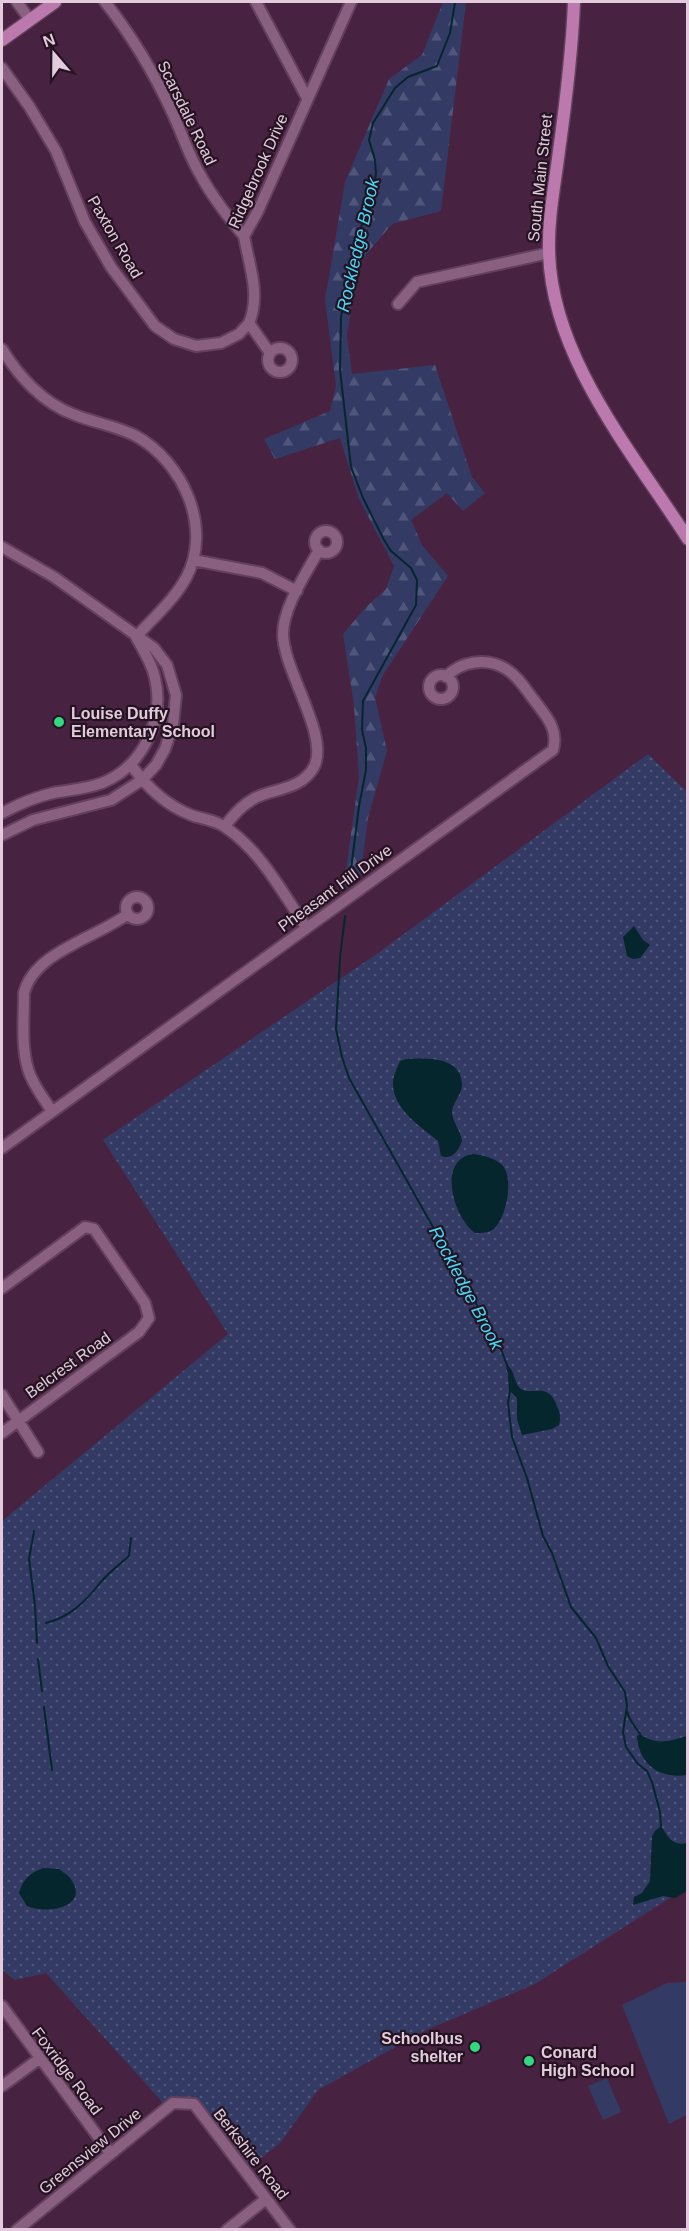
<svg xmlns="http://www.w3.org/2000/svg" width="689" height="2231" viewBox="0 0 689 2231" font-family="Helvetica,sans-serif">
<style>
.grass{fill:url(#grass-dots)}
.forest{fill:url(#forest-firs)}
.pitch{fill:#333b65}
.water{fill:#05262d}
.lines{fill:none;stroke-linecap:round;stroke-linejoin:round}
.stream{stroke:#05262d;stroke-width:2}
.minor-casing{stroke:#64405d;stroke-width:14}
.secondary-casing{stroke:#64405d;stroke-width:15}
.minor{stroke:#8a6081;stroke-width:10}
.secondary{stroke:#bb79ad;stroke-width:12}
.poi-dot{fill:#33d881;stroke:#241321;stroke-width:2}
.labels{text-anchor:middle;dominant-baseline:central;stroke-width:4.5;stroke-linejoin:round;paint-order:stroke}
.street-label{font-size:16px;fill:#e3cbdd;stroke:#241321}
.poi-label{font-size:16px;font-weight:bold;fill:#e3cbdd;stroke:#241321;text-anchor:start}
.water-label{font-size:18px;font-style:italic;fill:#44d9f8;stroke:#241321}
</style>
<defs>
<pattern id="grass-dots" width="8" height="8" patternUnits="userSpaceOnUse" patternTransform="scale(1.5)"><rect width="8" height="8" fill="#333b65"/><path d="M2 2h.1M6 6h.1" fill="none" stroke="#50567b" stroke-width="1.8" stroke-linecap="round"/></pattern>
<pattern id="forest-firs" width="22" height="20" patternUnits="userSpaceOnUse" patternTransform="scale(1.5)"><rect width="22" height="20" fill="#333b65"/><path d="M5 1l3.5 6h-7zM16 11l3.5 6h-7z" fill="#50567b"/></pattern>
</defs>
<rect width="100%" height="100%" fill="#482241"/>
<path class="grass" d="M648 754 688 793 687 1887 535 1984 424 2031 318 2090 281 2142 249 2168 197 2101 184 2098 164 2104 46 1973 15 1980 2 1970V1521L228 1334 103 1140 378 953Z"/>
<path class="forest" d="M443 2H466L441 211 392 224 358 264 347 336 352 374 435 365 472 477 485 493 463 511 447 493 411 520 422 545 448 576 383 675 375 697 387 751 368 818 360 879 343 891 359 777 354 705 343 634 366 607 386 589 394 566 359 499 340 438 275 459 264 439 330 411 336 386 325 300 345 182 389 79 422 55Z"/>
<path class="pitch" d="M687 1982V2115L669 2124 622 2005 667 1983Z
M607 2078 621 2112 603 2120 588 2086Z"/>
<path class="water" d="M634 926 643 940 650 945 640 958 633 959 627 956 623 937Z
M406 1059C426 1058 462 1056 462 1085 462 1094 453 1102 452 1111 452 1122 461 1131 462 1141 458 1151 453 1160 441 1156L438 1141C421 1127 393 1109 393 1084 393 1076 397 1068 400 1061Z
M473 1154C483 1155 496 1158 503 1166 514 1180 506 1218 494 1229 489 1233 481 1233 475 1233 454 1218 436 1160 473 1154Z
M507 1365C515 1370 514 1384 521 1389 532 1396 548 1381 557 1406 560 1413 561 1417 559 1425L552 1429 522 1435 517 1419V1398L510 1391Z
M640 1734C657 1746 669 1741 687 1736V1775C660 1779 639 1765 637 1736Z
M661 1826C669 1838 672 1846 687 1843V1891L675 1898 663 1896 633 1905 634 1897 642 1893 650 1881 652 1836 655 1831Z
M43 1868 59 1869C62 1872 67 1874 70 1878 92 1907 46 1915 27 1906L19 1893C23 1879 30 1873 43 1868Z"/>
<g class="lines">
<path class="stream" d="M349 885 359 806 366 770V748L362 730 363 701 416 605 417 580 411 568 391 551 384 540 363 498 351 467 340 370 341 317 355 246 374 187 376 173 375 160 369 140 373 123 395 88 408 77 437 66 450 33 455 2
M345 916 340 958 336 1029 342 1057 349 1078 499 1344 507 1365 508 1371
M509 1377 510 1391 508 1403 512 1437 527 1478 543 1536 552 1553 571 1607 596 1638 608 1666 625 1692 627 1706 623 1732 626 1747 638 1764 647 1771 652 1782 660 1812 661 1826
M34 1531 29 1559 35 1606 37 1643
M46 1623C70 1617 85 1602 100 1583 108 1573 119 1565 129 1556L131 1538
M38 1659 42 1691
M44 1707 52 1770
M627 1711C629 1721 635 1726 640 1734"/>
<g class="minor-casing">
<path id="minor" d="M17 2 30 20
M105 2C132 36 154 73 172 112 182 133 189 156 201 176 213 198 228 217 244 236
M256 2 307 98
M2 68 29 106 56 151 85 222 111 267 155 326 174 339 196 346 221 343 239 334 249 323
M398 304 417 282 549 253
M268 360a12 12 0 1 1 24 0a12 12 0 1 1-24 0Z
M2 349C19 377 44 404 75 415 95 423 117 426 136 436 183 462 213 528 186 578 174 600 153 618 136 637
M270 353 249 323C261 295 249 265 244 236L258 211 351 2
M315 542a11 11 0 1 1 22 0a11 11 0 1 1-22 0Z
M2 547 54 577 154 648 167 665 176 695 173 725 165 749 156 765 142 780 111 800 33 820 2 835
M193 560 262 573 297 591
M429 687a12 12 0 1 1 24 0a12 12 0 1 1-24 0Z
M131 765C147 787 165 805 191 815 202 819 215 820 225 827 261 851 282 892 306 927
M2 813C17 805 35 797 53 793 69 790 86 789 102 783 142 767 165 721 155 678 152 663 143 650 136 637
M225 826C233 815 242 805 255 798 275 788 301 790 314 767 330 736 283 670 283 634 283 607 306 574 319 550
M126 908a11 11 0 1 1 22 0a11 11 0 1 1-22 0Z
M51 1110C43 1097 32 1084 28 1069 21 1046 24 1017 24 993 34 952 96 938 128 914
M2 1148 553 750C559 729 546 716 534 700 526 690 518 676 506 669 487 657 461 661 446 677
M2 1288 85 1227 94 1229 145 1303 149 1318 139 1332 2 1433
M2 1395 38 1452
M2 2006 110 2153
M2 2086 39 2059
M17 2230 173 2103 194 2104 290 2230
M227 2230 266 2199"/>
</g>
<g class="secondary-casing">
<path id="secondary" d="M574 2C572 52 566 101 559 151 555 184 548 217 549 251 551 357 633 453 688 539
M2 40 55 2"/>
</g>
<use href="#minor" class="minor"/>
<use href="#secondary" class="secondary"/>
</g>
<g class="poi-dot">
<circle cx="59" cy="722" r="6"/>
<circle cx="475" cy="2047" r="6"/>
<circle cx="529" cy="2061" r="6"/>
</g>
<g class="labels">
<g class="street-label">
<text transform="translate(187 113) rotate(64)">Scarsdale Road</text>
<text transform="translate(258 171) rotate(-66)">Ridgebrook Drive</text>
<text transform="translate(540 178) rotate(-84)">South Main Street</text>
<text transform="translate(115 237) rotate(60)">Paxton Road</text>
<text transform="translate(335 888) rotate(-36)">Pheasant Hill Drive</text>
<text transform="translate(68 1365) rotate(-36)">Belcrest Road</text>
<text transform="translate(67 2071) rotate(53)">Foxridge Road</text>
<text transform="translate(90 2151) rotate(-39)">Greensview Drive</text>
<text transform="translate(251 2154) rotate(52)">Berkshire Road</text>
</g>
<g class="poi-label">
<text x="71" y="713">Louise Duffy<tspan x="71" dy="18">Elementary School</tspan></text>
<text x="463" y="2038" text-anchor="end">Schoolbus<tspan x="463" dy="18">shelter</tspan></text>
<text x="541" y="2052">Conard<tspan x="541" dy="18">High School</tspan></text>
</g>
<g class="water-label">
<text transform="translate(358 245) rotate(-77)">Rockledge Brook</text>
<text transform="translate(466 1288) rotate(62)">Rockledge Brook</text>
</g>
</g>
<rect width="689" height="2231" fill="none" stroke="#e3cbdd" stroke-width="6"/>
<g transform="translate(54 54) rotate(340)" stroke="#241321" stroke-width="4.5" paint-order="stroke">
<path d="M0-4.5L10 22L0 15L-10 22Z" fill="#e3cbdd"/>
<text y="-9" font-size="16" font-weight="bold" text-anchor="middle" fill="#e3cbdd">N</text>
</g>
</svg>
